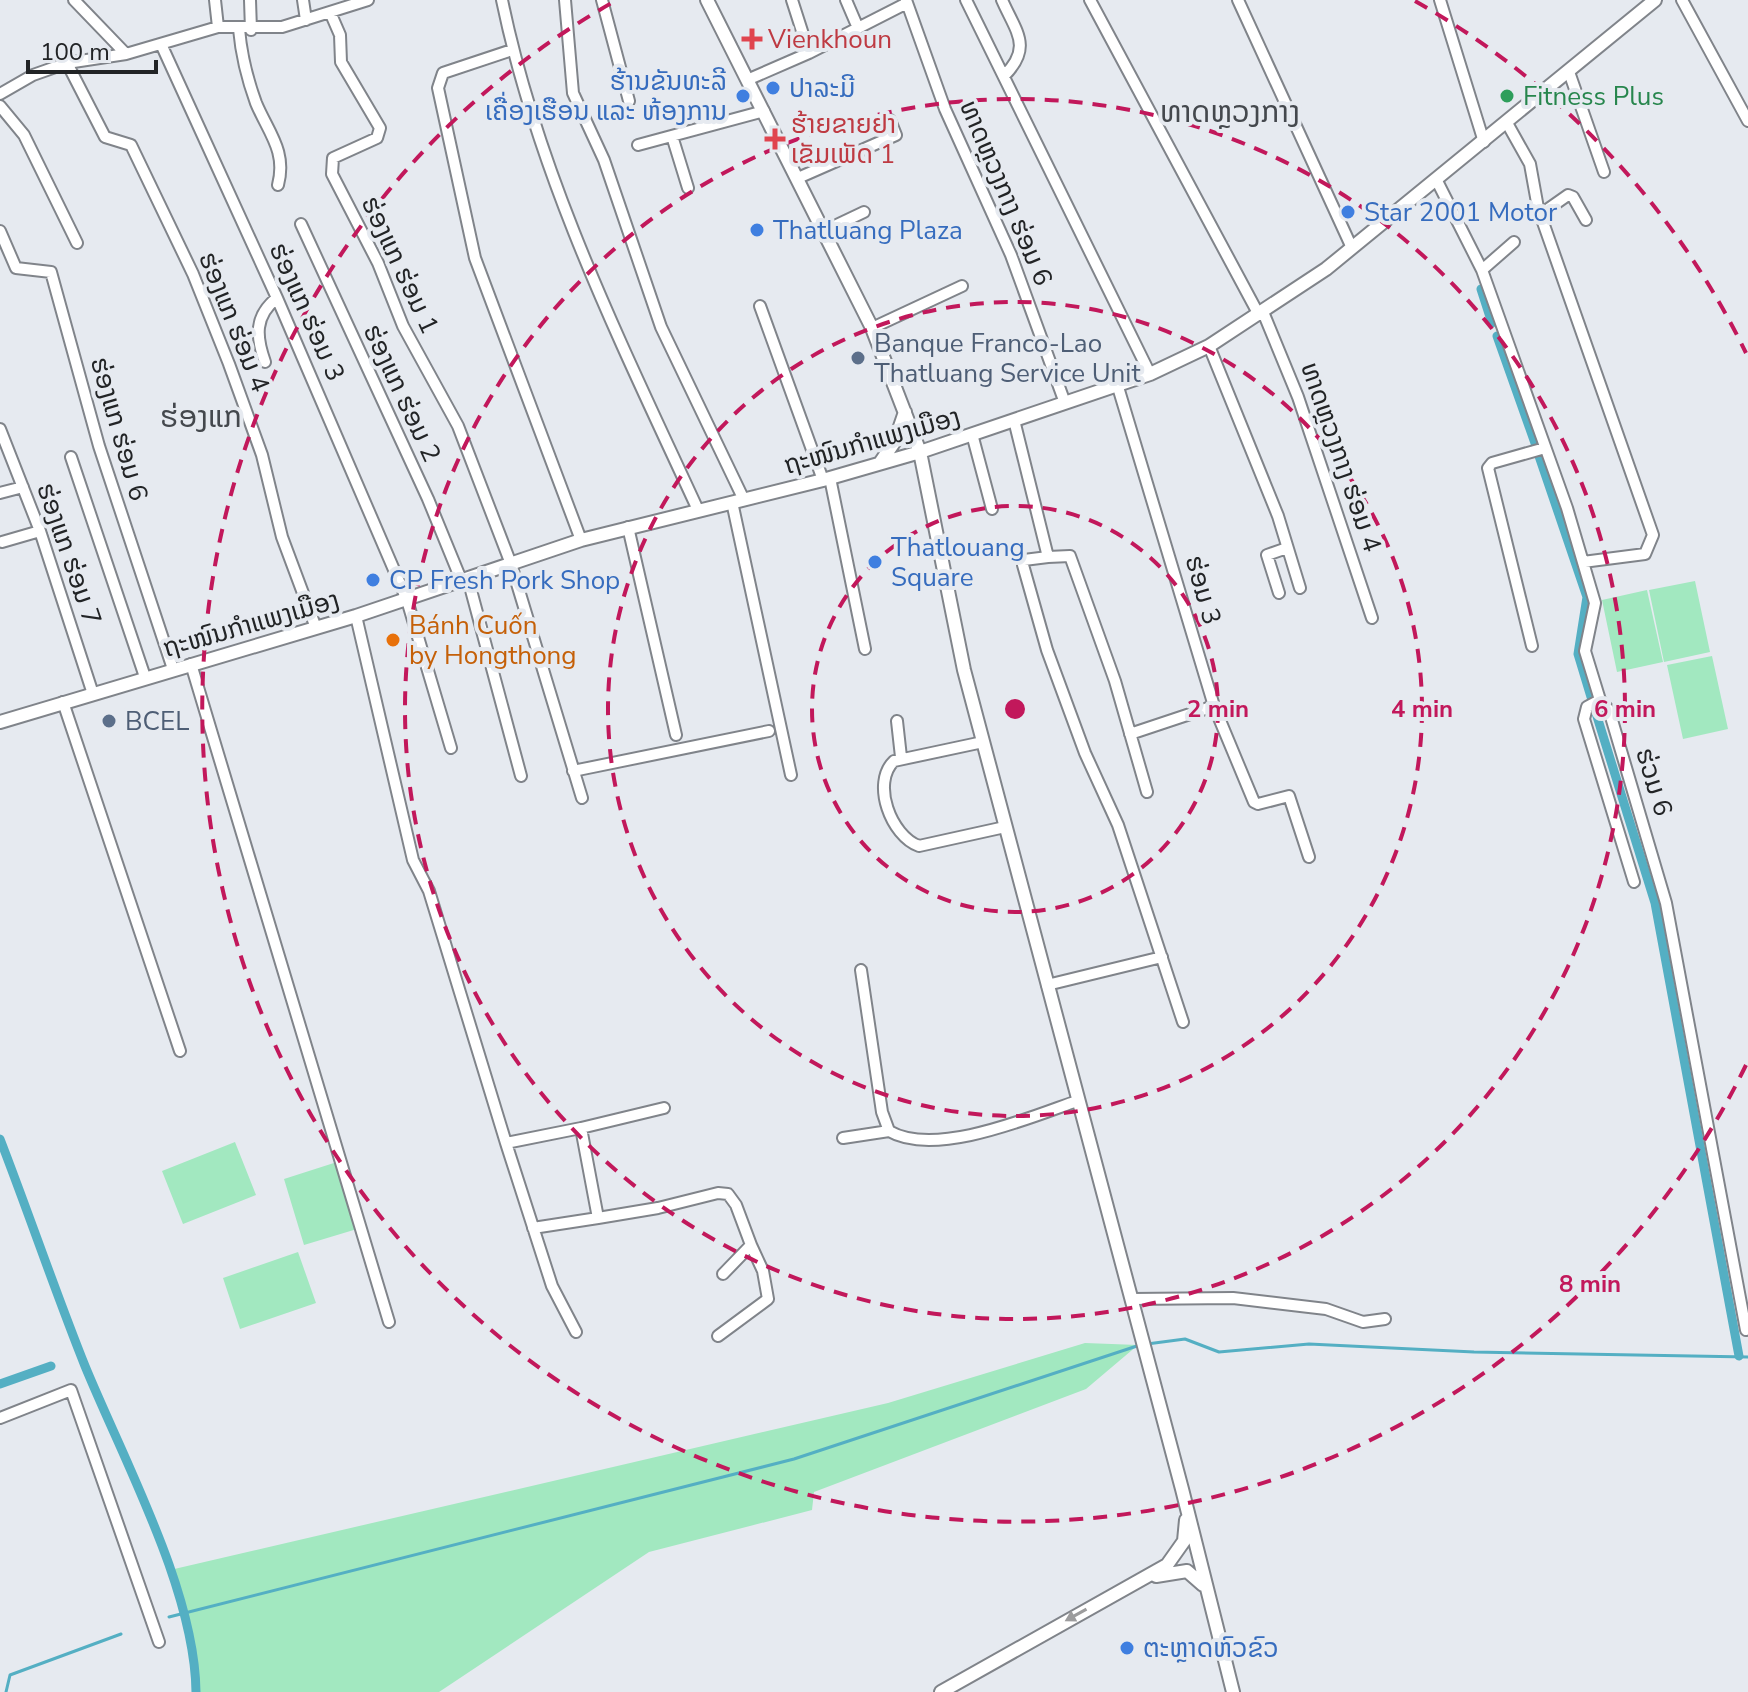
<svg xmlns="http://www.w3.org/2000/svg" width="1748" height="1692" viewBox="0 0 1748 1692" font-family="'Nunito Sans','Noto Sans Lao',sans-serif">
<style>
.green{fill:#a2e8c0}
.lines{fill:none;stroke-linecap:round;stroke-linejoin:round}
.stream{stroke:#54afc3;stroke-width:3}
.canal{stroke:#54afc3;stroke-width:9}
.minor-casing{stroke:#80848a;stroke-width:14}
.major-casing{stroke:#80848a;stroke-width:16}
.minor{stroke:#fff;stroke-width:10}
.major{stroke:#fff;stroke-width:12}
.oneway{fill:#9c9c9d}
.ring{fill:none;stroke:#c2185b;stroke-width:4;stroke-dasharray:14 10}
.health-dot{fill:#e0444e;stroke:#e6eaf0;stroke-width:3}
.shop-dot{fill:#3f7fe0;stroke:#e6eaf0;stroke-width:3}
.leisure-dot{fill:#2e9e5b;stroke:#e6eaf0;stroke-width:3}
.service-dot{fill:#5c6f8a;stroke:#e6eaf0;stroke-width:3}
.food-dot{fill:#e8710a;stroke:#e6eaf0;stroke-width:3}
.labels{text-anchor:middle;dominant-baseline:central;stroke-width:8;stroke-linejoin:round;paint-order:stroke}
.health-label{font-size:26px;fill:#be3a42;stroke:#e6eaf0;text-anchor:start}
.shop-label{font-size:26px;fill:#366cbe;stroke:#e6eaf0;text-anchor:start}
.leisure-label{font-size:26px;fill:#27864d;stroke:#e6eaf0;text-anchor:start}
.street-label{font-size:26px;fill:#222426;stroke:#e6eaf0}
.service-label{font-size:26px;fill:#4e5e75;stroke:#e6eaf0;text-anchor:start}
.food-label{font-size:26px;fill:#c56008;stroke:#e6eaf0;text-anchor:start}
.quarter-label{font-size:30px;fill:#44484d;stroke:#e6eaf0}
.centre{fill:#c2185b;stroke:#e6eaf0;stroke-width:4}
.ring-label{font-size:24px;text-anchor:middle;font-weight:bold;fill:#c2185b;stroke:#e6eaf0;stroke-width:8;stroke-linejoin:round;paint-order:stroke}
</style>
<rect width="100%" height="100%" fill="#e6eaf0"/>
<path class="green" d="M1695 581 1710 652 1664 662 1649 590Z
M1647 590 1663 662 1617 672 1602 600Z
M1712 656 1728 729 1683 739 1667 665Z
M235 1142 256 1195 183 1224 162 1171Z
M337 1162 357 1229 304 1245 284 1179Z
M298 1252 316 1303 240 1329 223 1278Z
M1085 1343 1138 1345 1086 1389 814 1492 812 1510 649 1552 439 1692H196V1657L170 1570 888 1403Z"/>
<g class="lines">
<path class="stream" d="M1147 1344 1185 1339 1219 1352 1309 1344 1474 1352 1748 1357
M169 1617 794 1459 1140 1345
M6 1692 10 1675 121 1634"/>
<path class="canal" d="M1481 289 1492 323
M1497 336 1536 446
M1539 456 1587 597 1578 654 1591 697
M1595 710 1655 903 1739 1356
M0 1139C29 1214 55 1291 85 1366 124 1461 195 1591 196 1692
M0 1384 51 1366"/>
<g class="minor-casing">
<path id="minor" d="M74 0 126 54
M215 0 218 27
M250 0 251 30
M303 0 306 20
M502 0C539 179 622 345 698 510
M565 0 573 93 604 160 661 327 744 500
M602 0 629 101
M792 0 809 53
M846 0 858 28
M906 0 945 109 1011 255 1065 403
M966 0 1150 374
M1002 0C1016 32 1033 47 1004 76
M1090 0 1259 315
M1238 0 1352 248
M1440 0 1484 142
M1682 0 1748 121
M330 12 340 35 341 62 380 128 377 138 333 158 332 174 378 263 403 326 458 426 511 564 582 798
M239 29C241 52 248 81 256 103 268 132 287 151 278 185
M161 44 277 298 407 600 451 748
M512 50 443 73 438 88 475 258 581 540
M67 63 105 137 131 145 193 274 229 364 262 455 282 537 316 628
M1569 72 1604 172
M747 80 809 53 907 3
M0 94 33 75 67 63 126 54 218 27H282L368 0
M0 106 24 135 77 243
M1507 123 1530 164 1538 208 1653 535 1645 554 1583 562
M672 136 688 188
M638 145 764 111
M798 178 896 135 890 120 871 125
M1436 179 1482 270 1567 508 1595 603 1585 651 1600 700 1609 710 1666 903 1746 1330
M1541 214 1568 195 1573 197 1586 220
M301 224 428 499 462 582
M0 231 16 268 51 272 99 446 173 669
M824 231 864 212
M1482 270 1514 242
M760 306 823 480
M1263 312 1298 397 1372 618
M872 328 962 286
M1209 346 1278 516 1300 588
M265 362C256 337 254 316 277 298
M1118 387 1214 706 1254 802 1258 804 1289 796 1309 857
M1014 420 1048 557 1024 560 1023 565 1047 650 1085 753 1118 825 1183 1022
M0 429 40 531 93 694
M972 434 992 509
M71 457 145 677
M830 478 865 649
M0 493 23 487
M732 502 791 775
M628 527 676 735
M2 542 40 531
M1048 557 1070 556 1115 681 1147 792
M468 579 521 776
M1279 593 1267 555 1287 548
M356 616 413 860 429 891 506 1143 581 1128 598 1218 658 1208 718 1193 728 1194 736 1205 751 1245 723 1274
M1532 646 1488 468 1492 463 1545 448
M191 664 389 1322
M1600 700 1587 707 1584 719 1634 882
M63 702 180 1051
M897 721 901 757
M1130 734 1214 706
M983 742 894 761C871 783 891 836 919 846L1005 827
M573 771 769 731
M861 970 882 1112 889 1131C935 1158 1031 1117 1077 1101
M1047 985 1162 957
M581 1128 664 1108
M843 1138 889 1131
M506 1143 552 1286 576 1332
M533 1228 598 1218
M1132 1299 1233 1298 1326 1309 1363 1322 1385 1319
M718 1336 768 1299 763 1271 751 1245
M0 1418 71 1390 159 1642"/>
</g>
<g class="major-casing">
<path id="major" d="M707 0 872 328 920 452 964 670 1182 1489 1233 1692
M880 463 895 441 905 412
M0 722 356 616 581 540 823 480 920 452 1150 374 1209 346 1326 269 1655 0
M1156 1576 1187 1571 1203 1585
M941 1692 1167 1565 1184 1541 1186 1520"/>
</g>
<use href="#minor" class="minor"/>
<use href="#major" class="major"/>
</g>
<defs><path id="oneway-solid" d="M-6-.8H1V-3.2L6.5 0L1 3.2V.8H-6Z" transform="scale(2)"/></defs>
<use class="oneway" href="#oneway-solid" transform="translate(1076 1615) rotate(151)"/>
<g class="ring">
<circle cx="1015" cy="709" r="203"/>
<circle cx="1015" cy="709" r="407"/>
<circle cx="1015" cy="709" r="610"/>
<path d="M1746 1065A813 813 0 1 1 615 1M1415 1A813 813 0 0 1 1746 353"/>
</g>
<g class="health-dot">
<path d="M748 27h8v8h8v8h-8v8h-8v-8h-8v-8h8z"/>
<path d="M771 127h8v8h8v8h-8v8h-8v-8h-8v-8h8z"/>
</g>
<g class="shop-dot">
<circle cx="773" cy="88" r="8"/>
<circle cx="743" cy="96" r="8"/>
<circle cx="1348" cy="212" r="8"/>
<circle cx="757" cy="230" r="8"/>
<circle cx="875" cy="562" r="8"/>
<circle cx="373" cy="580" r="8"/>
<circle cx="1127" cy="1648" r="8"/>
</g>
<circle class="leisure-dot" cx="1507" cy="96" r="8"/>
<g class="service-dot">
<circle cx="858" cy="358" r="8"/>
<circle cx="109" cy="721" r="8"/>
</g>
<circle class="food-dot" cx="393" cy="640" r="8"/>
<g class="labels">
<g class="health-label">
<text x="768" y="39">Vienkhoun</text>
<text x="791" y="124">ຮ້າຍຂາຍຢາ<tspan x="791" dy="30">ເຂັມເພັດ 1</tspan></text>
</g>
<g class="shop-label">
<text x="727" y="81" text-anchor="end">ຮ້ານຂັນທະລີ<tspan x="727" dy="30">ເຄື່ອງເຮືອນ ແລະ ຫ້ອງການ</tspan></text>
<text x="789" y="88">ປາລະມີ</text>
<text x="1364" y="212">Star 2001 Motor</text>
<text x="773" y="230">Thatluang Plaza</text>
<text x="891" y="547">Thatlouang<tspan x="891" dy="30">Square</tspan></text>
<text x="389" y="580">CP Fresh Pork Shop</text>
<text x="1143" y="1648">ຕະຫຼາດຫົວຂົວ</text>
</g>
<g class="leisure-label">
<text x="1523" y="96">Fitness Plus</text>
</g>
<g class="street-label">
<text transform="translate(1006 193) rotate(67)">ທາດຫຼວງກາງ ຮ່ອມ 6</text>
<text transform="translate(400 265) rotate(65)">ຮ່ອງແກ ຮ່ອມ 1</text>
<text transform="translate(307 312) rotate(66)">ຮ່ອງແກ ຮ່ອມ 3</text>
<text transform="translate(234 322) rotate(68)">ຮ່ອງແກ ຮ່ອມ 4</text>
<text transform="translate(402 393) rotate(65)">ຮ່ອງແກ ຮ່ອມ 2</text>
<text transform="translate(119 429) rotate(74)">ຮ່ອງແກ ຮ່ອມ 6</text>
<text transform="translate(872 441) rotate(-16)">ຖະໜົນກຳແພງເມືອງ</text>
<text transform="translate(1341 457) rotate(71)">ທາດຫຼວງກາງ ຮ່ອມ 4</text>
<text transform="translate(69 554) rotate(71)">ຮ່ອງແກ ຮ່ອມ 7</text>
<text transform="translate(1203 590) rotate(74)">ຮ່ອມ 3</text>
<text transform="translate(251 624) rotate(-16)">ຖະໜົນກຳແພງເມືອງ</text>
<text transform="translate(1654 782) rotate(73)">ຮ່ວມ 6</text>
</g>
<g class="service-label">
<text x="874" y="343">Banque Franco-Lao<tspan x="874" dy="30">Thatluang Service Unit</tspan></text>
<text x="125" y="721">BCEL</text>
</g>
<g class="food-label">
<text x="409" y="625">Bánh Cuốn<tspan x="409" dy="30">by Hongthong</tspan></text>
</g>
<g class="quarter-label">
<text x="1230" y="112">ທາດຫຼວງກາງ</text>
<text x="201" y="417">ຮ່ອງແກ</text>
</g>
</g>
<circle cx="1015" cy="709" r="12" class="centre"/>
<g class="ring-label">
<text x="1218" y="717">2 min</text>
<text x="1422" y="717">4 min</text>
<text x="1625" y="717">6 min</text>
<text x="1590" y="1292">8 min</text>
</g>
<path d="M28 60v12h128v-12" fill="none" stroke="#222426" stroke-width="4"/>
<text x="40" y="60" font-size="24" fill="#222426" stroke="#e6eaf0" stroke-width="6" paint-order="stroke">100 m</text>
</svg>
